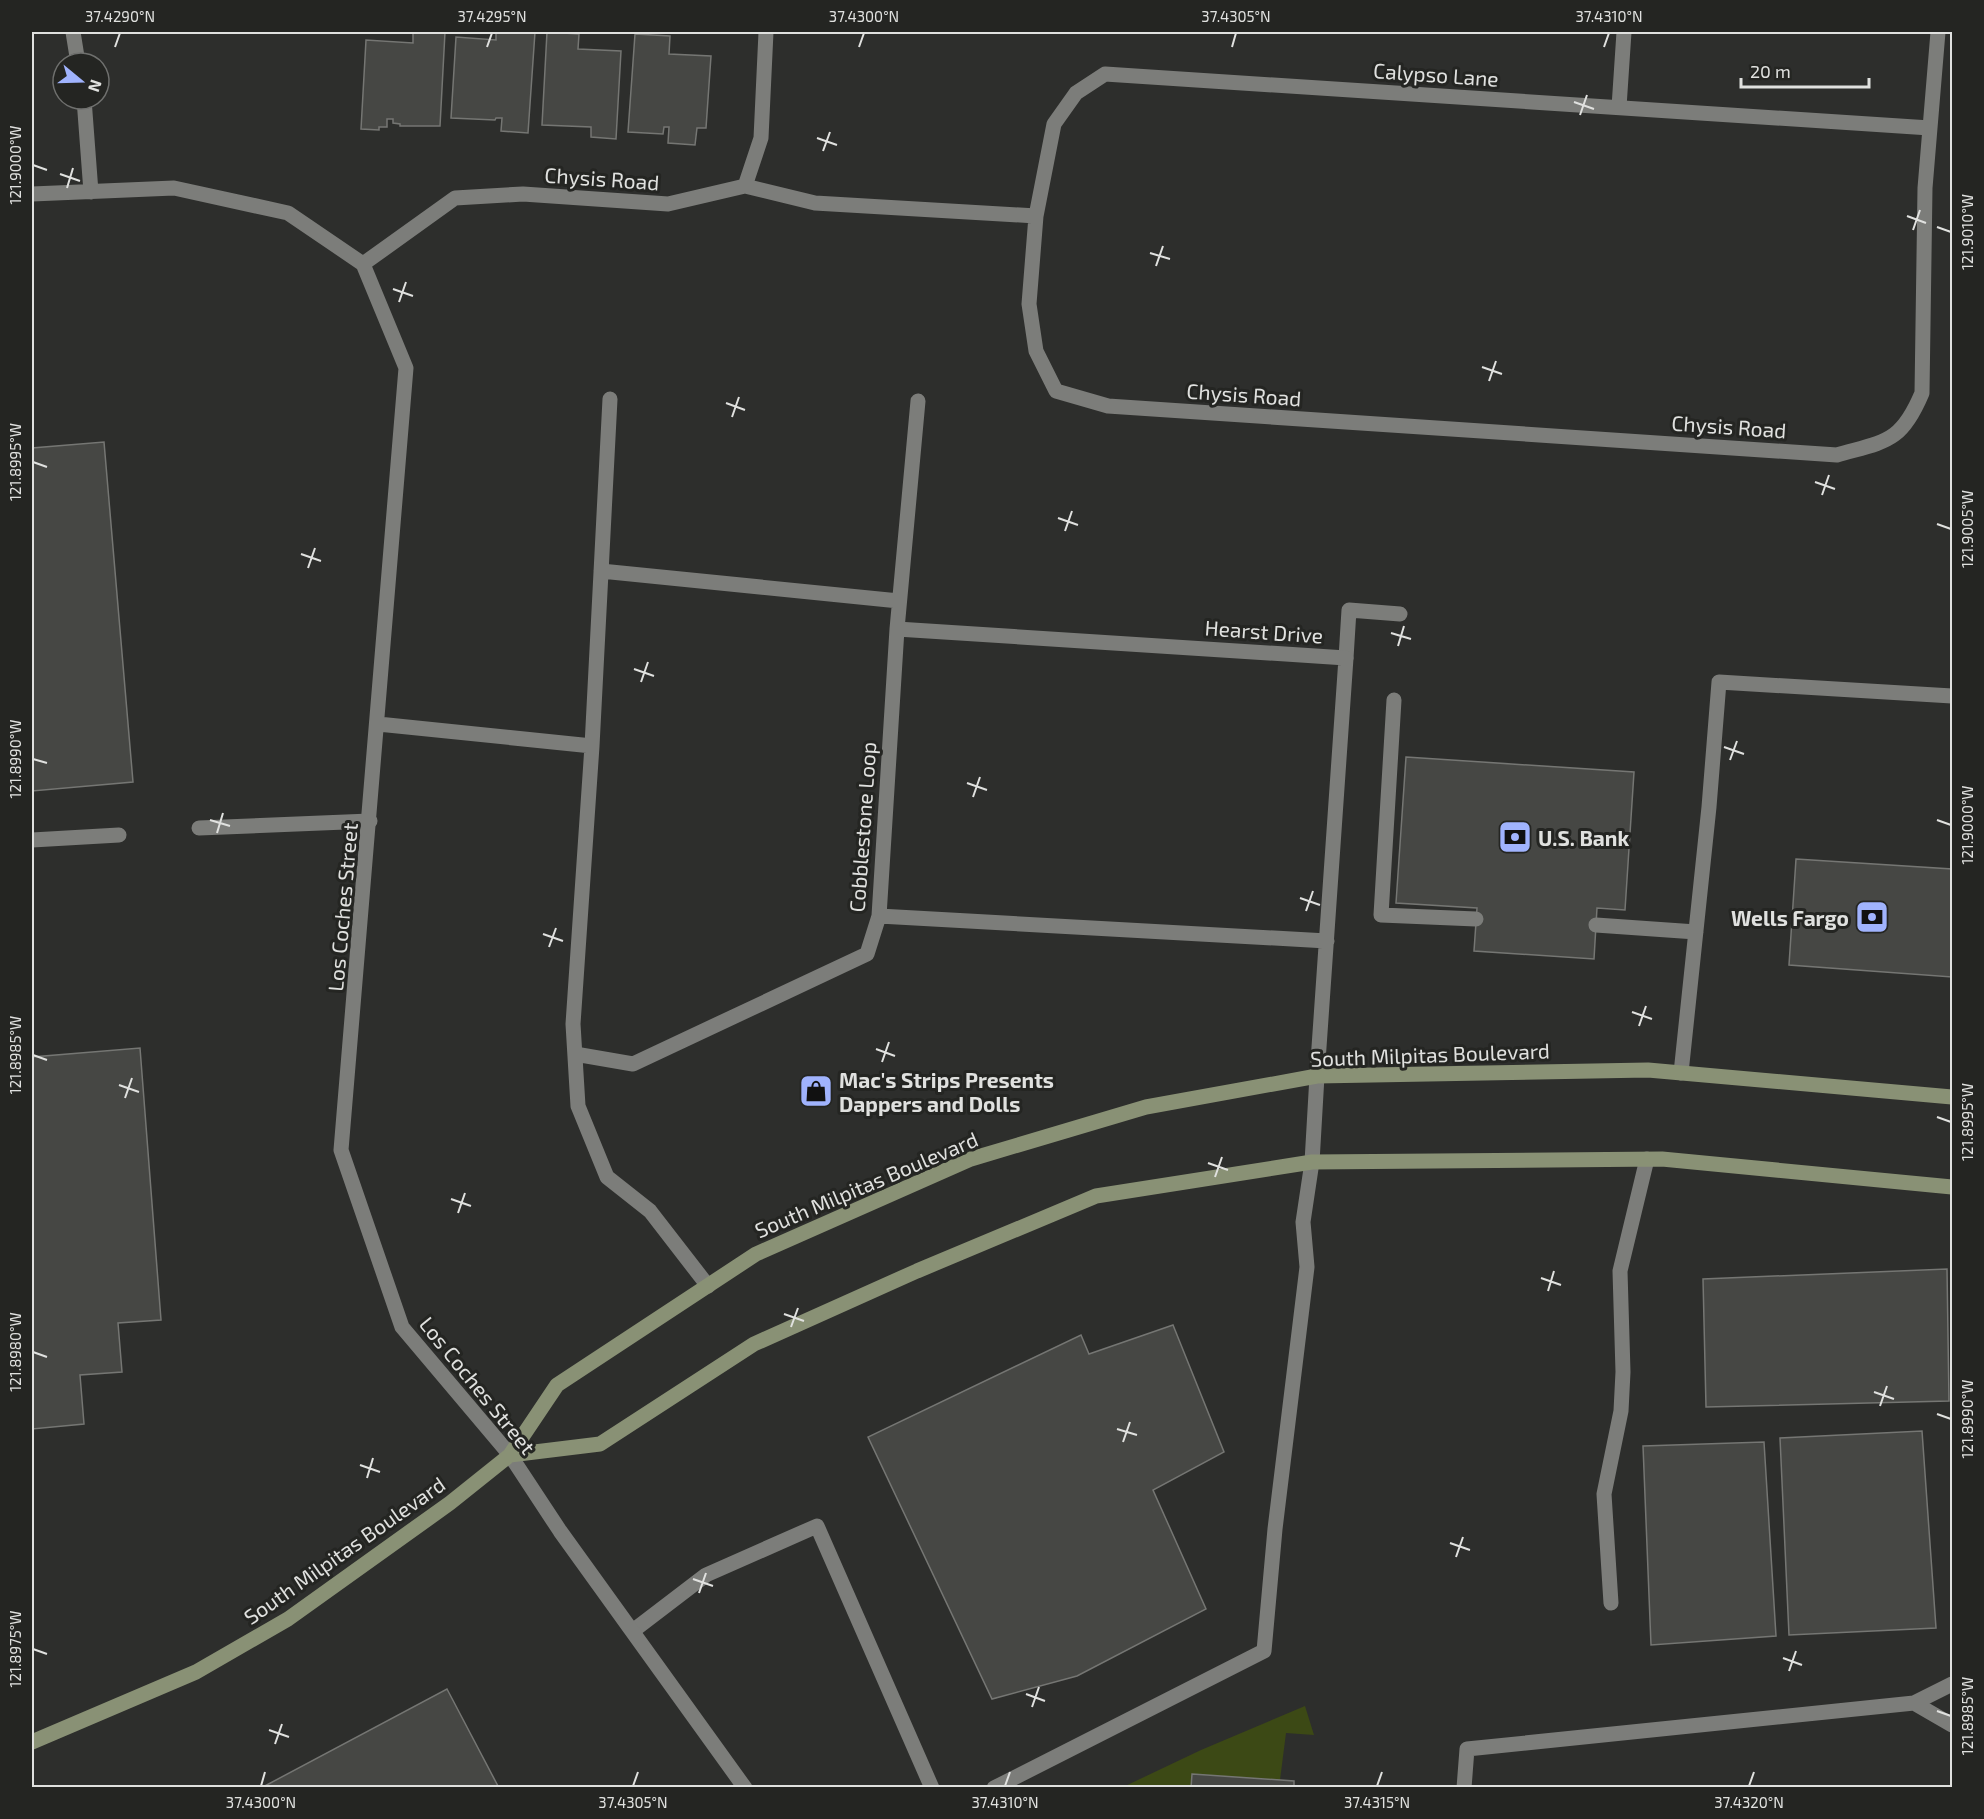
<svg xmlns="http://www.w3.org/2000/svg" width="1984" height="1819" viewBox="0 0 1984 1819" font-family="'Exo 2',sans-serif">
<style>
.green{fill:#3c4915}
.building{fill:#464744;stroke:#757673;stroke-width:1.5}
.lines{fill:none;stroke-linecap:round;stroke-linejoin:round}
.service{stroke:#7c7d7a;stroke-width:15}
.minor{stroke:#7c7d7a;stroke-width:15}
.secondary{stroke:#899175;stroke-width:15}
.ticks{fill:none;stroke:#e0e1df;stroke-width:2}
.labels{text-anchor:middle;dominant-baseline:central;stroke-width:6;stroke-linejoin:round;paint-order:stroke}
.street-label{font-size:21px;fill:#e0e1df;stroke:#242522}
.poi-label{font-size:21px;font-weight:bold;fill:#e0e1df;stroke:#242522;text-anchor:start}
.neatline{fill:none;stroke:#e0e1df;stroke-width:2}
.ticks-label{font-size:15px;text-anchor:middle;fill:#e0e1df}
</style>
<rect width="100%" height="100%" fill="#2d2e2c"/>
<path class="green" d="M1305 1706 1314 1735 1286 1733 1280 1780 1193 1774 1191 1787 1121 1788 1201 1750Z"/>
<path class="building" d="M413 32H445L440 126H400V124L393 123V119H387V127H379V130L361 129 366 40 413 43Z
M496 32H535L528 133 501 131 502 118H496L495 120 451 118 456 37 496 40Z
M547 32 579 34 578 49 621 51 616 139 591 137V127L542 125Z
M635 34 670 36 669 54 711 56 706 128H697L695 145 668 143 669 127H664L663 134 628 132Z
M104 442 133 782 32 791V448Z
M1406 757 1634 772 1625 910 1597 908 1594 959 1474 951 1477 908 1396 903Z
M1796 859 1952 869V977L1789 965Z
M140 1048 161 1320 118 1323 122 1372 80 1375 84 1424 32 1429V1057Z
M1947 1269 1949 1401 1706 1407 1703 1279Z
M1173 1325 1224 1452 1153 1490 1206 1609 1077 1676 992 1699 868 1437 1081 1335 1089 1354Z
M1922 1431 1936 1628 1789 1635 1780 1438Z
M1764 1442 1776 1636 1651 1645 1643 1446Z
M447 1689 499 1788H261Z
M1192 1774 1294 1781V1788H1191Z"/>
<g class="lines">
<path class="service" d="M1346 658 1349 610 1400 614
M1394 700 1381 915 1476 919
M199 828 370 821
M32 840 119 835
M1596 925 1696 932
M1681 1073 1709 807 1719 682 1952 696
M1611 1603 1604 1494 1621 1411 1623 1372 1620 1271 1647 1159
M634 1630 706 1575 817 1526 932 1788
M1914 1703 1952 1725
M994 1788 1264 1651 1275 1529 1307 1267 1303 1222 1312 1162 1317 1076
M1464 1788 1467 1749 1914 1703 1952 1684"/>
<path class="minor" d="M73 32 78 63
M84 99 91 192
M1619 107 1624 32
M1930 128 1105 74 1076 93 1054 124 1036 216 1029 304 1036 351 1056 391 1108 406 1837 455C1886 441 1901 443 1922 393L1925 188 1938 32
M745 186 761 138 766 32
M32 194 174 188 288 213 363 264 406 368 341 1150 402 1327 510 1455 560 1531 745 1788
M363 264 455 198 523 194 668 204 745 186 815 203 1036 216
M610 399 592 746 573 1024 578 1106 607 1177 650 1211 708 1286
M601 571 899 601
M897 629 1346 658 1317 1076
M378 724 592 746
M879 916 1327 941
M575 1054 633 1064 867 954 879 916 897 629 918 401"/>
<path class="secondary" d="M510 1455 600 1444 754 1344 917 1271 1096 1196 1312 1162 1662 1159 1952 1187
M32 1742 196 1672 288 1619 450 1503 510 1455 557 1385 756 1254 971 1159 1146 1107 1317 1076 1648 1070 1952 1097"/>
</g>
<path class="ticks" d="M115 47 120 33M487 47 492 33M859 47 864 33M1232 47 1236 33M1604 47 1609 33M1574 102 1594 109M1580 115 1587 95M817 138 837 145M823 151 830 132M33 165 47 170M60 174 80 181M67 188 73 168M1907 216 1926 223M1937 227 1951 232M1913 230 1920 210M1150 253 1170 259M1156 266 1163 246M393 289 413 296M399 302 406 282M1482 367 1502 374M1489 381 1496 361M726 403 745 410M732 417 739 397M33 462 47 467M1815 482 1835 489M1822 495 1829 475M1058 518 1078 525M1937 524 1951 529M1065 531 1072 511M301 554 321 561M308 568 315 548M1391 633 1411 639M1398 646 1404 626M634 669 654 676M641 682 648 662M1724 747 1744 754M33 759 47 763M1730 760 1737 741M967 783 987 790M973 797 980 777M210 820 230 826M1937 820 1951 825M217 833 223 813M1300 898 1320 905M1306 911 1313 891M543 934 563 941M549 947 556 928M1632 1012 1652 1019M1639 1026 1646 1006M876 1049 895 1056M33 1055 47 1060M882 1062 889 1042M119 1085 139 1092M125 1098 132 1078M1937 1117 1951 1122M1208 1163 1228 1170M1215 1177 1222 1157M451 1199 471 1206M458 1213 465 1193M1541 1278 1561 1285M1548 1291 1554 1271M784 1314 804 1321M791 1327 798 1308M33 1352 47 1357M1874 1392 1894 1399M1880 1406 1887 1386M1937 1414 1951 1419M1117 1429 1137 1435M1123 1442 1130 1422M360 1465 380 1472M367 1478 373 1458M1450 1543 1470 1550M1456 1557 1463 1537M693 1579 713 1586M699 1593 706 1573M33 1649 47 1654M1783 1658 1802 1665M1789 1671 1796 1651M1026 1694 1045 1701M1032 1707 1039 1687M1937 1711 1951 1716M269 1730 289 1737M275 1744 282 1724M261 1786 265 1772M633 1786 638 1772M1005 1786 1010 1772M1377 1786 1382 1772M1749 1786 1754 1772"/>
<defs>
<g id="bank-square" transform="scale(1.725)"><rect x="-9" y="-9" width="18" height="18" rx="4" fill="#a0b3fd" stroke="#242522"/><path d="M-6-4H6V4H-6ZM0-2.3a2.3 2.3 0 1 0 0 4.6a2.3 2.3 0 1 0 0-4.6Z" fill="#111"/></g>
<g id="shop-square" transform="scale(1.725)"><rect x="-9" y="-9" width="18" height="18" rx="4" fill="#a0b3fd" stroke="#242522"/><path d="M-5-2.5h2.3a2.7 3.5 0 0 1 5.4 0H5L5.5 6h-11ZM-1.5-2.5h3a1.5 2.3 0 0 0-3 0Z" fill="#111"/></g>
</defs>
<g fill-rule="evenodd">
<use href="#bank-square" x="1515" y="837"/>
<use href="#bank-square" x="1872" y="917"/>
<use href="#shop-square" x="816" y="1091"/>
</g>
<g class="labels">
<g class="street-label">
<text transform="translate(1436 74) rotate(4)">Calypso Lane</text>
<text transform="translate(602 178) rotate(4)">Chysis Road</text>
<text transform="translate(1244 394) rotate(4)">Chysis Road</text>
<text transform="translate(1729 426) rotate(4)">Chysis Road</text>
<text transform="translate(1264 631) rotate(4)">Hearst Drive</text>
<text transform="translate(862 827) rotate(-86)">Cobblestone Loop</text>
<text transform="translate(342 907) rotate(-85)">Los Coches Street</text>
<text transform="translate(1430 1054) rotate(-2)">South Milpitas Boulevard</text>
<text transform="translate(866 1184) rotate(-23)">South Milpitas Boulevard</text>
<text transform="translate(478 1385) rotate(51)">Los Coches Street</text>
<text transform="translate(344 1550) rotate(-35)">South Milpitas Boulevard</text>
</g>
<g class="poi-label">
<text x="1538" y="837">U.S. Bank</text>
<text x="1849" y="917" text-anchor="end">Wells Fargo</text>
<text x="839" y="1079">Mac's Strips Presents<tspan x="839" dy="24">Dappers and Dolls</tspan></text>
</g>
</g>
<rect width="1984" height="1819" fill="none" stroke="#242522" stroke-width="66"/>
<g transform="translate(81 81) rotate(109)"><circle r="28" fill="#242522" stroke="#6f706e" stroke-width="1.5"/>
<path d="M0-4.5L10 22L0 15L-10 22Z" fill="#a0b3fd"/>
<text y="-9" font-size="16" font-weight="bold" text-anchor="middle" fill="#e0e1df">N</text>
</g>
<path d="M1741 78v9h128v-9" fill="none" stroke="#e0e1df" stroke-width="3"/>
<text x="1750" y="78" font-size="18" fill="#e0e1df" stroke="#242522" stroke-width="4.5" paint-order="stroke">20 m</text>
<rect x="33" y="33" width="1918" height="1753" class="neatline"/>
<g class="ticks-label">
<text x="120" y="22">37.4290°N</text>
<text x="492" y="22">37.4295°N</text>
<text x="864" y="22">37.4300°N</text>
<text x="1236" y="22">37.4305°N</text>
<text x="1609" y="22">37.4310°N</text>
<text transform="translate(16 165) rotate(-90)" y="5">121.9000°W</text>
<text transform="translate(1968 232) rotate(-90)" y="5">121.9010°W</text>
<text transform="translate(16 462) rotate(-90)" y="5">121.8995°W</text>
<text transform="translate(1968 529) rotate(-90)" y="5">121.9005°W</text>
<text transform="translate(16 759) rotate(-90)" y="5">121.8990°W</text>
<text transform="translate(1968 825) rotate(-90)" y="5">121.9000°W</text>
<text transform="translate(16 1055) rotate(-90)" y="5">121.8985°W</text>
<text transform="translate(1968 1122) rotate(-90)" y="5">121.8995°W</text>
<text transform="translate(16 1352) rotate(-90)" y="5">121.8980°W</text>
<text transform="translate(1968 1419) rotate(-90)" y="5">121.8990°W</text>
<text transform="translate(16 1649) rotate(-90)" y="5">121.8975°W</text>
<text transform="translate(1968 1716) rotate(-90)" y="5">121.8985°W</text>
<text x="261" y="1808">37.4300°N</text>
<text x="633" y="1808">37.4305°N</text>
<text x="1005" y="1808">37.4310°N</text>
<text x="1377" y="1808">37.4315°N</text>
<text x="1749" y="1808">37.4320°N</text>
</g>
</svg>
